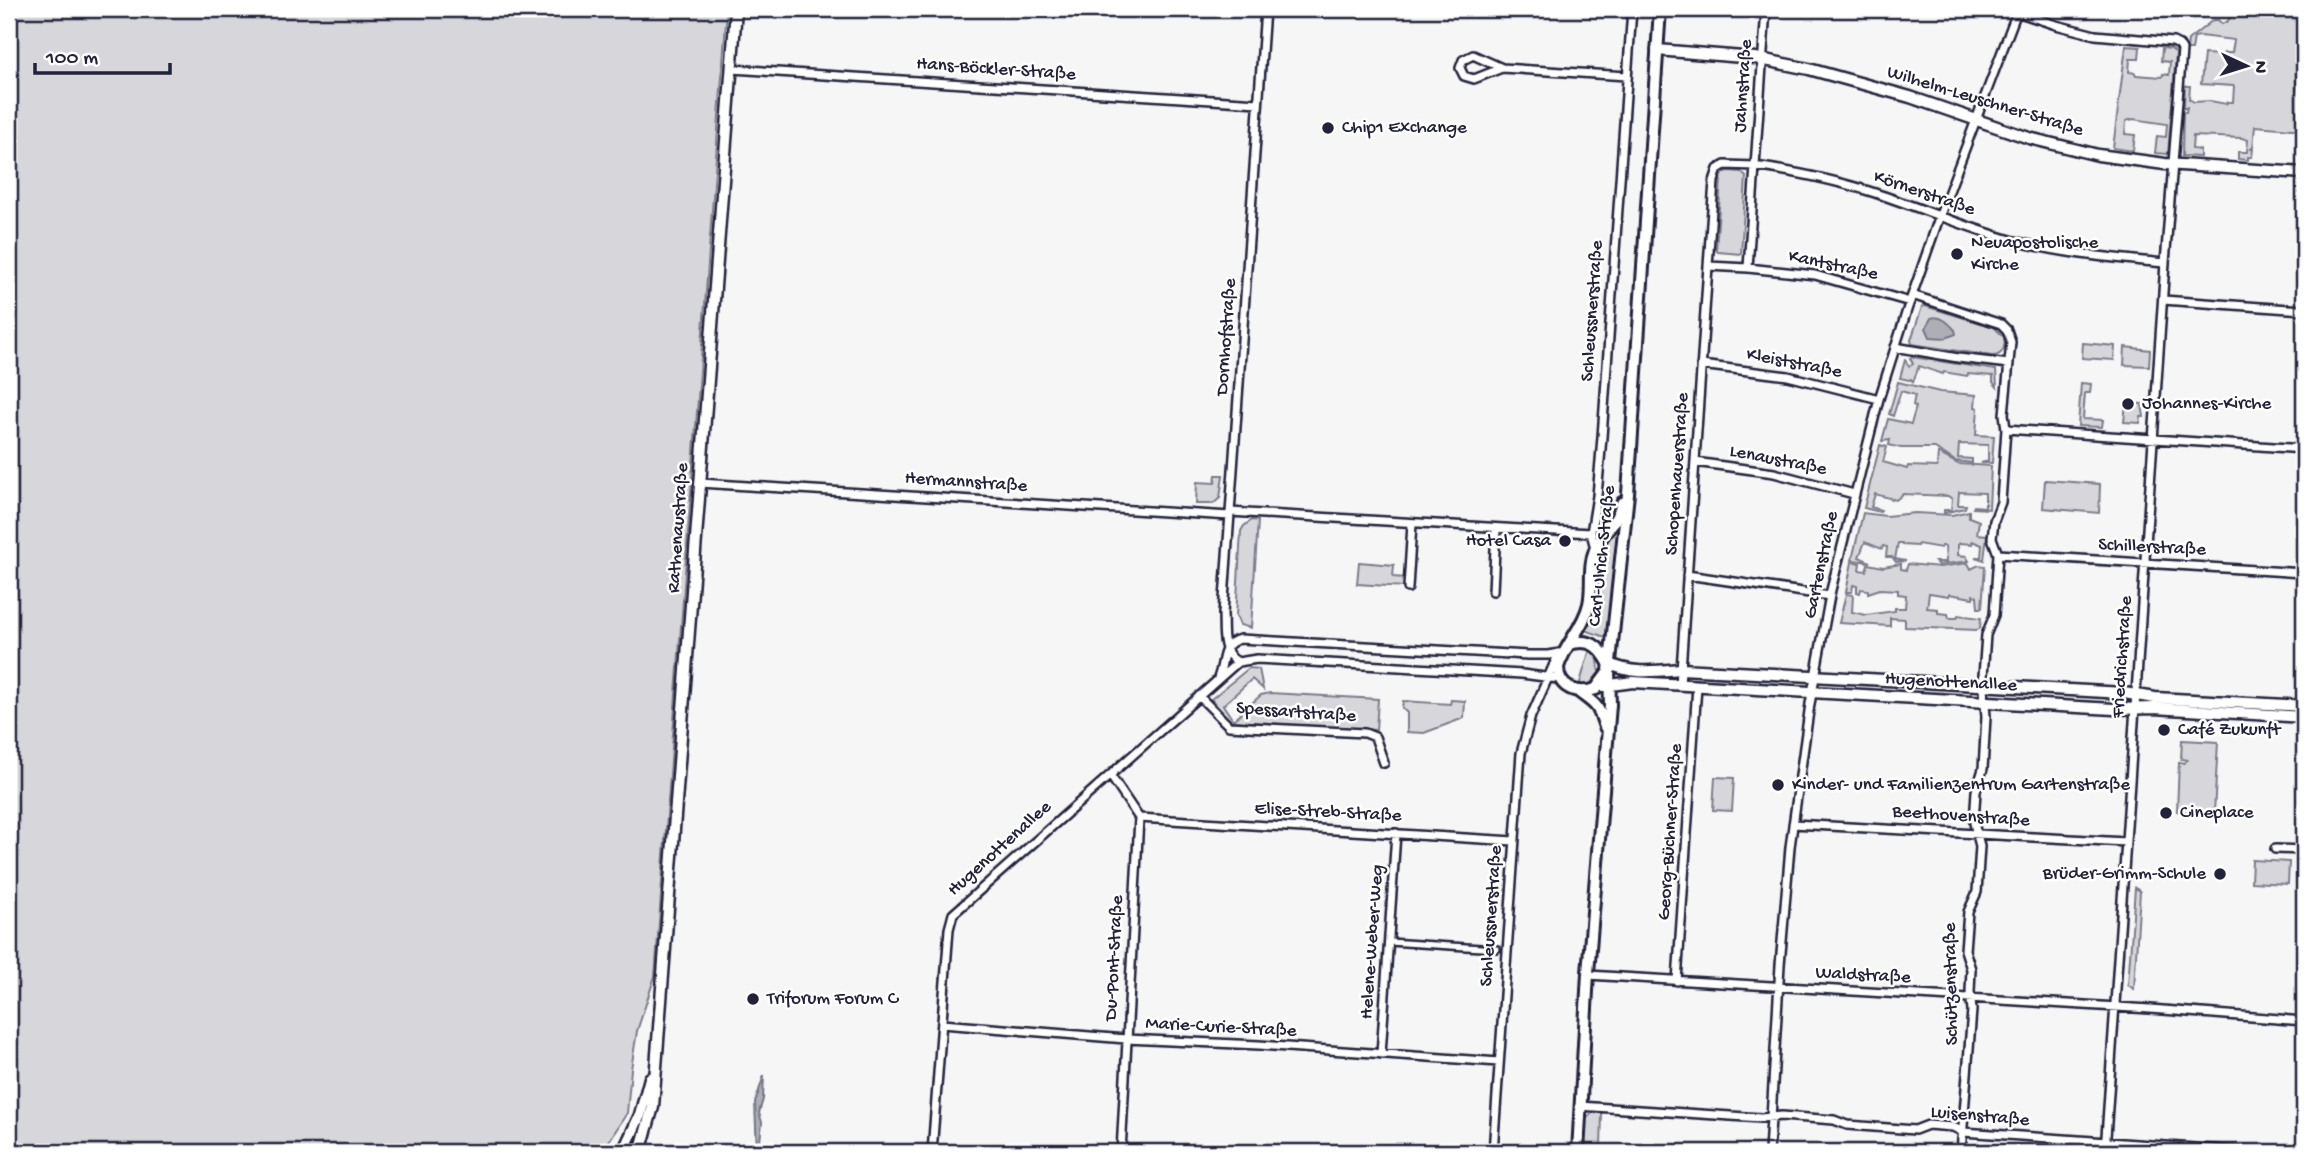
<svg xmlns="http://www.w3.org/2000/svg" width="2313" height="1161" viewBox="0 0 2313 1161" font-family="'Gochi Hand',sans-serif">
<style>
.green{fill:#d7d7db;stroke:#7c7c8b;stroke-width:2}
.water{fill:#aeaeb7;stroke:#767685;stroke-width:2}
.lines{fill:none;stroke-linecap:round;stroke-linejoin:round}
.pedestrian-casing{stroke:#22223b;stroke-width:10}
.minor-casing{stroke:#22223b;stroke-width:12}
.tertiary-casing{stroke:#22223b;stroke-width:15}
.secondary-casing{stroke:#22223b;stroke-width:16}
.pedestrian{stroke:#fff;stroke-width:5}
.minor{stroke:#fff;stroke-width:7}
.tertiary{stroke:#fff;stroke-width:10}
.secondary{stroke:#fff;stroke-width:10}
.poi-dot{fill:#22223b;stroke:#fff;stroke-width:2.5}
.labels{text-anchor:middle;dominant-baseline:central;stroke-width:5;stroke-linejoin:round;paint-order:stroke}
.street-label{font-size:19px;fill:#22223b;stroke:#fff}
.poi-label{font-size:19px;fill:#22223b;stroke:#fff;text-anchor:start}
</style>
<rect width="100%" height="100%" fill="#f6f6f7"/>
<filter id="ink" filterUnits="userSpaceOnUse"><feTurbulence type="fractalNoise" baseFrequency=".0143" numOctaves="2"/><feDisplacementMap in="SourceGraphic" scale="14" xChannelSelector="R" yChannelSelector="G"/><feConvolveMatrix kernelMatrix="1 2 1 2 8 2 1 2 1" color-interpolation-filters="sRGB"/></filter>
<g filter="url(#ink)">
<path class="green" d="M9 9H727L655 976 637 1031 631 1069 627 1113 602 1152H9Z
M2231 9H2304V130L2255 126 2253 147 2251 149H2253L2252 157H2248V160L2238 159V152H2247L2248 140 2242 138 2193 136 2192 149 2200 150V157L2182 156 2183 112H2186L2187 107H2184L2185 86H2190L2189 99 2194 102 2210 101 2226 104 2227 102H2233L2234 86 2201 84 2204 54 2223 55 2224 53H2232L2234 40 2200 36 2194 37 2192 50H2187L2188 40 2213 20H2218L2222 24 2228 21 2232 13Z
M2126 46 2140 47 2139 59H2130L2129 72 2135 73 2136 75 2162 77 2163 74 2169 75 2170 62 2161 61 2162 48 2171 49 2176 53 2168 154 2155 153 2157 136 2166 137 2167 124 2133 119 2126 121 2125 134 2135 135 2133 151 2113 148Z
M1728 171 1741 172 1746 177 1741 254 1718 252 1716 250 1721 179 1723 174Z
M1925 306 1994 327 2004 337C2006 347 2003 356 1992 356L1912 344 1911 340 1922 307Z
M2083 343 2115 346 2114 360 2082 358Z
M2125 347 2150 350 2149 366 2124 365Z
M1912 357 1996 370 1997 387 1993 382V376L1968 374 1967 376 1944 372 1943 374 1919 366 1913 382 1911 379 1909 380 1900 378 1905 360 1909 366 1913 363 1910 358Z
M1898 382 1940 392 1976 395 1975 407 1978 408 1976 435 1994 436 1992 463H1981L1988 461V445L1959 444 1958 458 1972 459V463L1955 461 1935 448H1901L1889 445 1890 440 1882 441 1888 419 1911 424 1916 407 1913 405 1915 395 1901 391 1893 416 1889 414Z
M2081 383 2091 384 2090 393H2085L2083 419 2103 420 2102 427 2078 426Z
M2126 403 2142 404 2144 417H2141L2140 423 2124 422Z
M1880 445 1887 447 1883 462 1907 469 1908 466 1937 467 1938 453 1958 464 1991 466 1989 509 1973 508 1974 506 1985 507V493L1959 492 1958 505H1966L1965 508 1944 513V510H1951L1952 499 1948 496 1903 494 1896 500 1875 494 1871 507 1881 510 1880 512 1864 508Z
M1216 475H1223L1220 498 1213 504H1196L1197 482 1215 483Z
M2045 480 2100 484 2099 513 2043 508Z
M1969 511V517L1979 521 1977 534 1987 535 1984 560 1975 557H1981L1982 545 1972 541V544L1960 543 1958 545V555L1966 556 1969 561 1938 565 1935 562H1946L1945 546H1942L1941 548 1918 544 1917 546 1902 545V543H1898L1895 559 1906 561 1896 562 1892 557H1886L1887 547 1883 546 1882 549 1865 542 1859 557 1870 562 1852 560 1863 513 1886 516 1915 513 1952 515Z
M1252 520 1258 521 1251 628 1240 625 1236 616 1241 531 1244 526Z
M1615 530 1619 532 1613 606 1608 638 1582 629C1586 617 1591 604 1594 592 1601 566 1594 552 1615 530Z
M1359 562 1394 565 1393 577 1405 578 1404 587 1357 584Z
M1852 562 1860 563 1859 570 1866 571 1868 564 1883 567 1901 564V569L1906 570 1908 564 1940 567 1968 563 1971 569 1979 565 1985 566 1982 608H1978L1977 596 1973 595V598L1949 594V596L1929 593 1927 608 1938 609V613L1948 614 1949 618H1957L1958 615 1981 618 1980 628 1977 630 1905 627V619L1890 618V626L1839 623 1846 594 1853 595 1852 612 1866 615 1895 611V608H1905L1906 595 1898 594V590L1880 589 1868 593V590L1861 589 1860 593 1857 592V586L1853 585 1852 592H1846Z
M1590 649 1598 658 1599 673 1590 684 1579 686Z
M1249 668 1259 669 1263 689 1252 679 1223 705 1233 720 1261 695 1270 693 1378 699 1376 730 1230 721 1211 699Z
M1451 700 1465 701 1464 718 1424 733 1407 732V713L1402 708 1403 701 1450 704Z
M2182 740 2218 742 2214 813 2177 811 2179 762 2184 763 2187 760 2181 759Z
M1715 777 1734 778 1732 811 1713 810Z
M2252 860 2289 862 2288 884 2251 882Z
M2135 888 2140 891 2134 989 2128 985Z
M1592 1113H1602L1601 1149 1599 1152H1582L1585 1120Z"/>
<path class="water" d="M2302 9H2304V103C2289 83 2300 34 2302 9Z
M1931 318C1941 315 1949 323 1955 330L1956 334 1946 338 1930 337 1926 328Z
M764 1075 763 1099 759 1113 762 1122 759 1152H757L755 1103Z"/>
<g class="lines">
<g class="pedestrian-casing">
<path id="pedestrian" d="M1389 942 1497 949"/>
</g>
<g class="minor-casing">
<path id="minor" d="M1766 9 1755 166C1795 172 1836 180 1875 193 1921 208 1965 227 2011 240 2062 254 2113 258 2165 263
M2008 9 2056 25 2095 35 2173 42 2179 45 2182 50 2165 263 2105 1152
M1502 68 1474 79 1464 76 1460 68 1463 60 1473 55 1502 68 1627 76
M732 69 1258 103
M1725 165 1755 166 1748 268 1708 266 1714 181 1718 169Z
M1748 268 1815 275 1910 302
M1912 295 2001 324 2007 330 2011 342 2004 414 2006 429 2001 502 1994 521 1992 538 1998 554 1994 615 1986 635 1983 676 1986 717 1983 769 1976 791 1974 823 1980 846 1977 892 1968 912 1965 950 1971 969 1970 992 1972 1010 1961 1152
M2163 300 2304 310
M1895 347 1958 358 2009 364
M1701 365 1788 376 1879 399
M2006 429 2304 449
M1695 462 1774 473 1854 494
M700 483 1230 516
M1230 512 1591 533
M1595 548 1591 533 1597 496 1602 437 1632 9
M1998 554 2304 573
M1687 575 1830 596
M1408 588 1412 524
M1493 591 1496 528
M1238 662C1220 653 1224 631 1223 614L1265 9
M1218 678C1225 661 1220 644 1240 639L1528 655H1549L1560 653
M1680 685 1708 266
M1199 696 1229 726 1365 733 1375 737 1384 763
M1110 775 1139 818 1121 1152
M1139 818 1514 841
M1793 824 2126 842
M2275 849 2304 850
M1588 975 2150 1009 2304 1021
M1677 981 1697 686
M942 1024 1126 1039 1259 1045 1499 1062
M1381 1054 1396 833
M1579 1106 1761 1118 1782 1116 1834 1120 1847 1125 1915 1130 1928 1125 1953 1127 1963 1132 2254 1152
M932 1152 949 929 953 914 1238 662 1257 659 1522 674 1560 679
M1493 1152 1521 753 1531 716 1559 653
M1769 1152 1780 965 1790 847 1810 704 1831 590 1879 399 1908 307 1940 215 2018 9"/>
</g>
<g class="tertiary-casing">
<path id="tertiary" d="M1657 50 1755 58 1809 69 1910 97 2029 138 2098 155 2165 164 2304 173
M1609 663C1629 675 1658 671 1681 669L2124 693 2155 698 2304 706
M1603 686 1633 682 2114 709 2154 708 2304 717
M623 1152 640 1115 650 1078
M640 1152 653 1107 736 9"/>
</g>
<g class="secondary-casing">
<path id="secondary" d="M1569 644C1589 638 1599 645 1609 663
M1607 674 1596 689C1578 695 1558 689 1558 667 1565 644 1584 627 1589 604 1593 587 1588 567 1595 550 1601 532 1618 523 1622 503
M1579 692C1597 706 1597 703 1605 727
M1578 1152 1588 973 1610 705 1609 671 1628 494 1660 9"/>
</g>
<use href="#pedestrian" class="pedestrian"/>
<use href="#minor" class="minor"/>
<use href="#tertiary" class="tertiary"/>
<use href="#secondary" class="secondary"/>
</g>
</g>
<g class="poi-dot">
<circle cx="1328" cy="128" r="7"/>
<circle cx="1957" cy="254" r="7"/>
<circle cx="2128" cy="404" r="7"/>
<circle cx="1565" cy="541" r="7"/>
<circle cx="2164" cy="730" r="7"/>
<circle cx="1778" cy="785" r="7"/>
<circle cx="2166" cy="813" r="7"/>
<circle cx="2220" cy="874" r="7"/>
<circle cx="753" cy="999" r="7"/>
</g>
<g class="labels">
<g class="street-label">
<text transform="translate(996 70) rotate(4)">Hans-Böckler-Straße</text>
<text transform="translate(1744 86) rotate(-86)">Jahnstraße</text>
<text transform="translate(1985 102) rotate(17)">Wilhelm-Leuschner-Straße</text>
<text transform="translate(1924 194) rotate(19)">Körnerstraße</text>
<text transform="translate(1833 266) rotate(12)">Kantstraße</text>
<text transform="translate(1593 311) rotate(-86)">Schleussnerstraße</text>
<text transform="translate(1227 337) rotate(-86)">Dornhofstraße</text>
<text transform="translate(1794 364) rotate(11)">Kleiststraße</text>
<text transform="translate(1778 461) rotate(11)">Lenaustraße</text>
<text transform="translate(1678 474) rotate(-86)">Schopenhauerstraße</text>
<text transform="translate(966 483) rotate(4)">Hermannstraße</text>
<text transform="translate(679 528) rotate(-86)">Rathenaustraße</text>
<text transform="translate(2152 548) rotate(3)">Schillerstraße</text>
<text transform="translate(1603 556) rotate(-84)">Carl-Ulrich-Straße</text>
<text transform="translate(1822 565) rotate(-78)">Gartenstraße</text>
<text transform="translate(2123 657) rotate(-86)">Friedrichstraße</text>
<text transform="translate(1951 683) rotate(3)">Hugenottenallee</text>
<text transform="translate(1296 713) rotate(4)">Spessartstraße</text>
<text transform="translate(1328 813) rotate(3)">Elise-Streb-Straße</text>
<text transform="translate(1961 817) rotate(4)">Beethovenstraße</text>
<text transform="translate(1671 832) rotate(-86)">Georg-Büchner-Straße</text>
<text transform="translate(1000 849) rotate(-42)">Hugenottenallee</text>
<text transform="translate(1492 916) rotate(-86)">Schleussnerstraße</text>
<text transform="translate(1373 942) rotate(-86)">Helene-Weber-Weg</text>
<text transform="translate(1115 958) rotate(-87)">Du-Pont-Straße</text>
<text transform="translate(1863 976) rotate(3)">Waldstraße</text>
<text transform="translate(1952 984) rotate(-91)">Schützenstraße</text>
<text transform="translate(1221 1028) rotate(3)">Marie-Curie-Straße</text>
<text transform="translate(1980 1117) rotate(5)">Luisenstraße</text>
</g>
<g class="poi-label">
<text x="1342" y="128">Chip1 Exchange</text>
<text x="1971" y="243">Neuapostolische<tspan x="1971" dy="22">Kirche</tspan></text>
<text x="2142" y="404">Johannes-Kirche</text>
<text x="1551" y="541" text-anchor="end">Hotel Casa</text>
<text x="2178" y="730">Café Zukunft</text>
<text x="1792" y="785">Kinder- und Familienzentrum Gartenstraße</text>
<text x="2180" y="813">Cineplace</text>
<text x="2206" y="874" text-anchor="end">Brüder-Grimm-Schule</text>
<text x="767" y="999">Triforum Forum C</text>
</g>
</g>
<rect width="2313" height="1161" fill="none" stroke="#fff" stroke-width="35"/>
<rect x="18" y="18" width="2278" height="1126" fill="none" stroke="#22223b" stroke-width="2.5" filter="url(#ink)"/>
<g transform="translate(2246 66) rotate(94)" stroke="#ffffff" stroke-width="5" paint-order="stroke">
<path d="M0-5L12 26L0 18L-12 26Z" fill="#22223b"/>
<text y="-10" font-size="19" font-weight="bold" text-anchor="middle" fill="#22223b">N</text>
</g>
<path d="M35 63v10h135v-10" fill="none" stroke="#22223b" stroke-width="3.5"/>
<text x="46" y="63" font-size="21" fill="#22223b" stroke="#ffffff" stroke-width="5" paint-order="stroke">100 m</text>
</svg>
